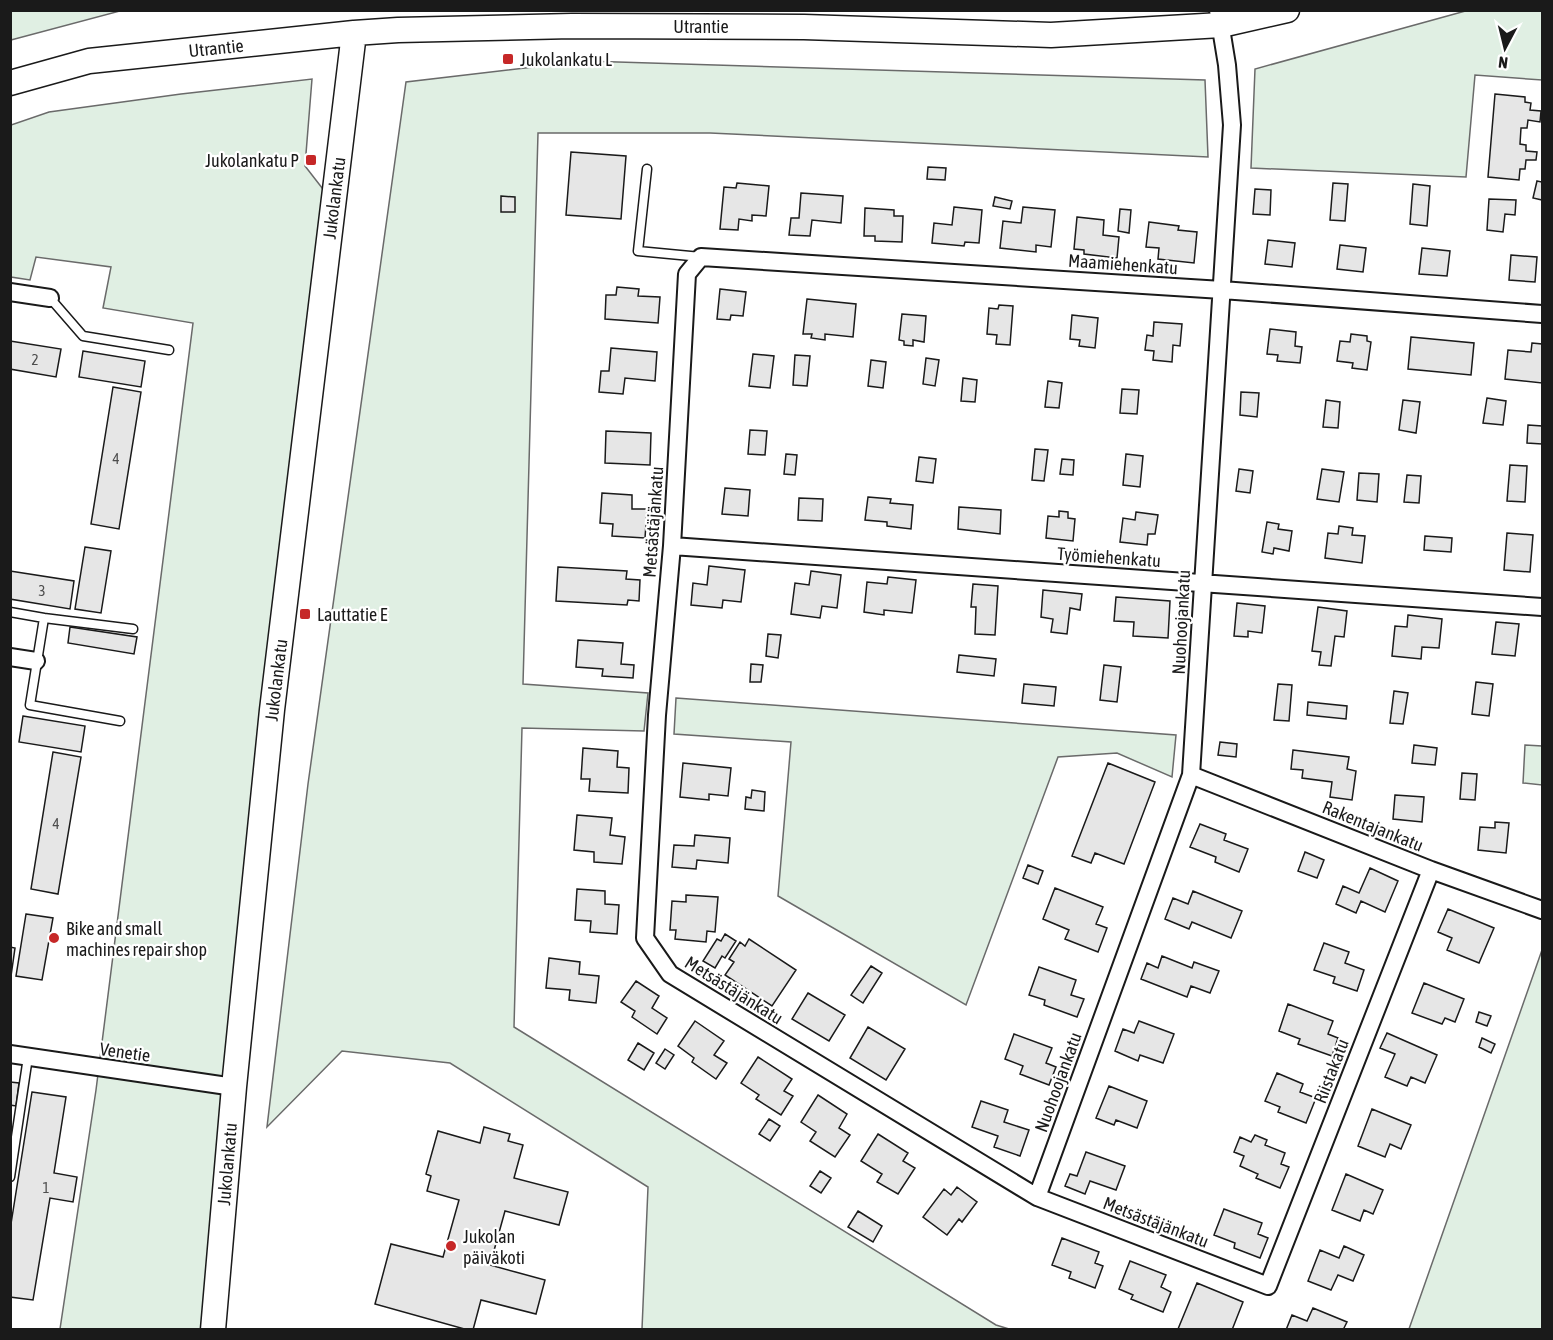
<svg xmlns="http://www.w3.org/2000/svg" width="1553" height="1340" viewBox="0 0 1553 1340" font-family="'Asap Condensed',sans-serif">
<style>
.green{fill:#e0efe3;stroke:#6a6a6a;stroke-width:1.5}
.building{fill:#e6e6e6;stroke:#1a1a1a;stroke-width:1.5}
.lines{fill:none;stroke-linecap:round;stroke-linejoin:round}
.lane-casing{stroke:#1a1a1a;stroke-width:11}
.street-casing{stroke:#1a1a1a;stroke-width:20}
.secondary-casing{stroke:#1a1a1a;stroke-width:27}
.lane{stroke:#fff;stroke-width:8}
.street{stroke:#fff;stroke-width:16}
.secondary{stroke:#fff;stroke-width:24}
.poi-dot{fill:#c62828;stroke:#fff;stroke-width:2}
.labels{text-anchor:middle;dominant-baseline:central;stroke-width:4.5;stroke-linejoin:round;paint-order:stroke}
.number-label{font-size:15px;fill:#4d4d4d}
.street-label{font-size:18px;fill:#1a1a1a;stroke:#fff}
.poi-label{font-size:18px;fill:#1a1a1a;stroke:#fff;text-anchor:start}
</style>
<rect width="100%" height="100%" fill="#fff"/>
<path class="green" d="M11 10H120V11L11 40Z
M1469 10 1542 11V80L1475 75 1466 177 1251 168 1255 69Z
M585 61 1205 80 1208 157 710 133H538L523 684 648 693 644 731 522 728 514 1027 996 1325 1009 1329H642L648 1187 450 1063 342 1051 267 1127 308 784 406 82Z
M312 79 305 166 326 193 207 1329H60L96 1090 193 323 103 308 111 267 36 257 30 280 11 277V125L49 112 181 94Z
M676 698 1176 735 1172 777 1117 753 1058 757 966 1005 778 896 791 742 674 734Z
M1525 745 1542 746V785L1523 783Z
M1542 950V1329H1409Z"/>
<path class="building" d="M1495 94 1525 97V102L1531 103 1530 110 1541 111 1540 122 1528 120 1527 128H1521L1520 144 1526 145V151L1537 152 1536 160H1526L1525 169H1520L1519 180 1488 177Z
M571 152 626 156 621 219 566 215Z
M928 167 946 168 945 180 927 179Z
M1537 181 1542 182V200L1533 198Z
M737 183 769 186 766 216 752 215V221L739 219 738 230 720 229 724 187 736 188Z
M1333 183 1348 184 1345 221 1330 220Z
M1413 184 1430 186 1427 226 1410 224Z
M1255 189 1271 190 1270 215 1253 214Z
M801 193 843 196 841 223 812 220 810 236 789 235 791 218H799Z
M501 196 515 197V212H501Z
M995 197 1012 201 1010 209 993 206Z
M1489 199 1516 200 1515 215 1505 214 1503 232 1487 230Z
M954 207 982 210 979 243 965 242 964 246 932 243 934 223 952 225Z
M1023 207 1055 210 1051 247 1036 245V252L1000 248 1003 221 1021 223Z
M865 208 894 210V216H903L902 242 875 241V236H864Z
M1120 209 1131 210 1129 233 1118 231Z
M1077 217 1104 220 1103 235 1119 237 1117 258 1084 254V250L1074 249Z
M1149 222 1179 226 1178 230 1197 232 1194 263 1158 259 1159 248 1146 247Z
M1268 240 1295 243 1292 267 1265 264Z
M1340 245 1366 248 1363 272 1337 269Z
M1422 248 1450 251 1447 276 1419 274Z
M1511 255 1537 257 1535 282 1509 280Z
M617 287 639 289 638 296 660 297 658 323 605 319 606 295H616Z
M720 289 746 292 743 316 731 315 730 320 717 319Z
M807 299 856 304 853 337 825 334V340L811 338 812 334H803Z
M999 305 1013 306 1010 345 996 344 997 335 987 334 989 308 998 309Z
M902 314 926 316 924 342 913 340V346L904 345V341L899 340Z
M1072 315 1098 318 1095 348 1079 346 1080 340 1070 339Z
M1154 322 1182 324 1180 346 1173 345 1172 362 1153 360 1154 351 1145 350 1147 335 1153 336Z
M1270 329 1296 332 1295 346 1302 347 1300 363 1277 361 1278 355 1267 354Z
M1351 334 1367 336V341L1371 342 1367 370 1352 368 1353 363 1337 361 1340 341 1350 342Z
M1411 337 1474 343 1471 375 1408 369Z
M10 341 61 349 56 377 10 369Z
M1532 343 1542 344V383L1505 379 1508 350 1531 352Z
M611 348 657 352 655 381 625 378 623 394 599 392 601 371H609Z
M83 351 145 361 141 387 79 377Z
M753 354 774 356 770 388 749 386Z
M795 355 810 356 807 386 793 385Z
M926 358 939 360 935 386 923 384Z
M871 360 886 362 883 388 868 386Z
M963 378 977 380 975 402 961 401Z
M1048 381 1062 383 1059 408 1045 407Z
M113 387 141 392 119 529 91 524Z
M1122 389 1139 390 1137 414 1120 413Z
M1241 392 1259 393 1257 417 1240 415Z
M1487 398 1506 401 1503 425 1483 423Z
M1326 400 1340 402 1338 428 1323 427Z
M1403 400 1420 402 1416 433 1399 430Z
M1528 425 1542 426V444L1527 443Z
M750 430 767 431 765 455 748 454Z
M606 431 651 433 650 465 605 463Z
M1035 449 1048 450 1044 481 1032 480Z
M786 454 797 455 795 475 784 474Z
M1126 454 1143 456 1140 487 1123 485Z
M919 457 936 459 933 483 916 481Z
M1062 459 1074 460 1073 475 1060 474Z
M1510 465 1527 466 1525 502 1507 501Z
M1239 469 1253 471 1250 493 1236 491Z
M1322 469 1344 472 1339 502 1317 499Z
M1359 473 1379 474 1377 502 1357 500Z
M1407 475 1421 476 1419 503 1404 502Z
M725 488 750 490 748 516 722 514Z
M602 493 632 495V509H647L645 538 612 536 613 524 600 523Z
M868 497 891 499 890 503 913 505 911 529 887 526V522L865 520Z
M799 498 823 499 822 521 798 520Z
M959 507 1001 510 1000 534 958 529Z
M1059 511 1068 512V518L1075 519 1073 541 1046 538 1048 516 1059 517Z
M1136 512 1158 515 1155 534H1148L1147 545 1120 542 1123 518 1135 520Z
M1267 522 1279 524 1278 529 1292 531 1289 551 1274 548 1273 554 1262 552Z
M1339 526 1353 528 1352 535 1365 536 1362 563 1325 558 1328 533 1338 534Z
M1507 533 1533 535 1530 572 1504 570Z
M1425 536 1452 538 1451 552 1424 550Z
M85 547 111 551 101 613 75 609Z
M709 566 745 570 741 602 723 600 722 608 691 605 693 583 707 585Z
M558 567 627 571 626 579 640 580 639 601 628 600 627 605 556 601Z
M10 571 74 581 70 609 10 599Z
M811 571 841 575 837 608 822 606 820 618 791 614 795 583 809 585Z
M888 577 916 580 912 613 884 610V615L864 612 867 582 887 584Z
M973 584 998 586 995 635 975 634 976 607H971Z
M1043 590 1082 594 1080 610 1070 608 1067 634 1051 632 1053 619 1041 617Z
M1116 597 1170 601 1168 638 1133 636 1134 622 1114 621Z
M1237 603 1265 606 1262 633 1248 631V637L1234 636Z
M1318 607 1347 611 1344 637 1335 636 1331 666 1319 665 1321 652 1312 651Z
M1408 615 1442 619 1439 648 1422 647 1421 659 1392 656 1395 626 1407 627Z
M1496 622 1519 624 1515 656 1492 654Z
M70 627 137 637 134 654 68 643Z
M768 634 781 635 778 658 766 656Z
M578 640 623 643 621 664 634 665 633 678 602 676 603 669 576 667Z
M959 655 996 659 994 676 957 672Z
M751 664 763 665 761 682H750Z
M1104 665 1121 667 1117 702 1100 700Z
M1476 682 1493 684 1489 716 1472 714Z
M1024 684 1056 687 1054 706 1022 703Z
M1278 684 1292 685 1289 721 1274 720Z
M1394 691 1408 693 1403 724 1390 723Z
M1308 702 1347 706 1346 719 1307 715Z
M23 716 85 726 81 752 19 742Z
M1220 742 1237 744 1236 757 1218 755Z
M1414 745 1437 748 1435 765 1412 763Z
M583 748 618 751 617 767 629 768 628 793 589 791 590 779H581Z
M1293 750 1349 757 1347 769 1356 771 1352 800 1330 797 1332 782 1302 778 1303 770 1291 769Z
M53 752 81 757 58 894 31 889Z
M683 763 731 768 728 796 709 794V800L680 797Z
M1108 763 1155 782 1124 864 1095 853 1091 863 1072 856Z
M1462 773 1477 774 1475 800 1460 799Z
M752 790 765 792 764 811 745 809 746 797 751 798Z
M1395 795 1424 797 1422 822 1393 819Z
M577 815 612 818 610 835 625 837 622 864 594 862V852L574 850Z
M1495 822 1509 823 1506 853 1478 850 1480 827 1495 828Z
M1200 824 1226 834 1224 840 1248 849 1239 872 1215 862 1216 857 1190 847Z
M695 835 730 838 728 863 697 860 696 869 672 867 674 845 694 846Z
M1305 852 1324 860 1317 878 1298 871Z
M1028 865 1043 871 1038 884 1023 878Z
M1370 868 1398 881 1385 912 1361 901 1356 913 1336 904 1343 886 1359 893Z
M1055 888 1103 907 1096 924 1107 928 1098 952 1065 939 1069 930 1043 919Z
M577 889 605 891V904L619 905 617 934 590 932 591 921 575 920Z
M1193 891 1242 911 1231 938 1192 922 1189 929 1165 919 1173 898 1188 904Z
M686 895 718 897 715 932 707 931 706 942 675 939 676 930H670L672 901 686 902Z
M1448 909 1494 928 1479 963 1447 950 1452 938 1438 932Z
M26 914 53 918 42 980 16 976Z
M725 934 736 941 725 958 722 956 715 968 703 961 717 939 721 941Z
M749 939 796 970 772 1006 725 975 734 962 729 959 740 942 745 946Z
M1324 943 1349 952 1345 963 1364 970 1357 991 1333 983 1335 977 1314 970Z
M10 947 15 948 11 976H10Z
M1162 956 1192 968 1194 962 1219 971 1210 993 1191 986 1187 997 1141 979 1147 963 1158 968Z
M549 958 580 962 579 974 599 976 596 1003 569 1000 570 990 546 988Z
M871 966 882 973 863 1003 851 995Z
M1039 967 1076 980 1071 995 1084 999 1077 1017 1044 1005 1045 1000 1029 995Z
M636 981 659 996 652 1008 667 1018 657 1034 632 1017 635 1011 621 1002Z
M1424 983 1464 999 1455 1022 1445 1018 1442 1024 1412 1013Z
M808 993 845 1015 829 1041 792 1019Z
M1288 1004 1333 1021 1328 1034 1338 1038 1332 1056 1298 1044 1300 1039 1279 1031Z
M1479 1012 1491 1016 1487 1026 1476 1022Z
M695 1021 724 1041 714 1055 727 1063 716 1079 692 1062 694 1058 678 1046Z
M1139 1021 1174 1034 1163 1063 1140 1055 1138 1061 1115 1051 1123 1029 1134 1033Z
M868 1027 905 1049 886 1080 850 1058Z
M1387 1033 1437 1055 1425 1083 1411 1077 1407 1086 1385 1077 1395 1054 1380 1048Z
M1014 1034 1052 1048 1046 1063 1056 1067 1049 1085 1020 1074 1023 1066 1005 1059Z
M1482 1038 1495 1044 1491 1053 1479 1047Z
M638 1043 654 1053 644 1070 628 1060Z
M665 1049 674 1055 665 1069 656 1063Z
M758 1057 792 1079 784 1091 793 1096 781 1115 756 1099 759 1095 741 1083Z
M1277 1073 1303 1084 1300 1092 1316 1098 1306 1123 1278 1112 1280 1107 1265 1101Z
M10 1082 19 1083 16 1106 10 1105Z
M1109 1086 1147 1101 1137 1128 1116 1120 1114 1125 1096 1118Z
M32 1092 66 1097 54 1173 77 1177 73 1202 50 1198 33 1300 10 1297V1230Z
M818 1095 847 1114 839 1128 850 1135 835 1157 810 1141 816 1132 801 1122Z
M981 1101 1008 1110 1004 1122 1029 1130 1020 1156 994 1147 998 1136 972 1127Z
M1372 1109 1411 1125 1401 1149 1390 1144 1385 1157 1358 1146Z
M769 1119 780 1126 770 1141 759 1134Z
M484 1127 510 1134 508 1141 523 1145 514 1178 568 1192 559 1225 505 1211 490 1265 545 1280 536 1314 481 1300 473 1330H468L375 1304 391 1244 443 1257 459 1200 427 1191 431 1176 426 1174 438 1131 480 1143Z
M878 1134 908 1153 903 1161 915 1168 898 1194 877 1182 882 1174 861 1161Z
M1255 1135 1267 1140 1265 1145 1285 1153 1281 1164 1289 1167 1280 1188 1256 1178 1258 1174 1240 1166 1244 1156 1234 1152 1240 1137 1251 1142Z
M1086 1152 1125 1166 1116 1190 1090 1181 1085 1194 1065 1186 1070 1174 1077 1176Z
M820 1171 831 1178 821 1193 810 1186Z
M1346 1174 1383 1190 1373 1214 1364 1210 1360 1221 1332 1210Z
M957 1187 977 1202 962 1222 959 1219 947 1235 923 1217 944 1189 951 1195Z
M1224 1209 1262 1223 1258 1234 1268 1238 1260 1258 1234 1248 1235 1243 1214 1235Z
M858 1211 882 1226 873 1242 848 1227Z
M1062 1238 1099 1252 1095 1263 1103 1266 1095 1288 1069 1278 1071 1272 1052 1265Z
M1344 1246 1364 1255 1353 1281 1338 1275 1331 1290 1308 1281 1320 1250 1339 1258Z
M1130 1261 1166 1275 1161 1287 1171 1292 1163 1312 1131 1299 1133 1295 1119 1289Z
M1197 1283 1243 1302 1232 1330 1178 1329Z
M1313 1308 1347 1322 1343 1330H1286L1292 1315 1307 1321Z"/>
<g class="lines">
<g class="lane-casing">
<path id="lane" d="M647 169 638 251 701 257
M50 298 83 336 169 350
M10 612 44 618 30 705 120 721
M44 618 133 629
M10 1177 28 1057"/>
</g>
<g class="street-casing">
<path id="street" d="M10 292 50 298
M672 546 1542 607
M10 657 36 661
M1191 775 1431 870 1542 910
M1431 870 1268 1286 1037 1197 670 974 645 938 657 715 672 546 687 274 701 257 1222 290 1542 314
M10 1054 234 1087
M1037 1197 1191 775 1232 125 1227 65 1218 10"/>
</g>
<g class="secondary-casing">
<path id="secondary" d="M10 83 89 61 354 33 398 30 572 26 804 27 1051 35 1221 25 1287 10
M213 1330 234 1087 272 710 354 33"/>
</g>
<use href="#lane" class="lane"/>
<use href="#street" class="street"/>
<use href="#secondary" class="secondary"/>
</g>
<g class="poi-dot">
<rect x="502" y="53" width="12" height="12" rx="3"/>
<rect x="305" y="154" width="12" height="12" rx="3"/>
<rect x="299" y="608" width="12" height="12" rx="3"/>
<circle cx="54" cy="938" r="6"/>
<circle cx="451" cy="1246" r="6"/>
</g>
<g class="labels">
<g class="number-label">
<text x="35" y="359">2</text>
<text x="116" y="458">4</text>
<text x="42" y="590">3</text>
<text x="56" y="823">4</text>
<text x="46" y="1187">1</text>
</g>
<g class="street-label">
<text x="701" y="26">Utrantie</text>
<text transform="translate(216 48) rotate(-6)">Utrantie</text>
<text transform="translate(334 198) rotate(-83)">Jukolankatu</text>
<text transform="translate(1123 264) rotate(4)">Maamiehenkatu</text>
<text transform="translate(653 522) rotate(-86)">Metsästäjänkatu</text>
<text transform="translate(1109 557) rotate(4)">Työmiehenkatu</text>
<text transform="translate(1181 622) rotate(-87)">Nuohoojankatu</text>
<text transform="translate(276 680) rotate(-83)">Jukolankatu</text>
<text transform="translate(1373 826) rotate(22)">Rakentajankatu</text>
<text transform="translate(734 990) rotate(32)">Metsästäjänkatu</text>
<text transform="translate(125 1052) rotate(8)">Venetie</text>
<text transform="translate(1331 1071) rotate(-69)">Riistakatu</text>
<text transform="translate(1058 1082) rotate(-70)">Nuohoojankatu</text>
<text transform="translate(227 1164) rotate(-85)">Jukolankatu</text>
<text transform="translate(1156 1222) rotate(21)">Metsästäjänkatu</text>
</g>
<g class="poi-label">
<text x="520" y="59">Jukolankatu L</text>
<text x="299" y="160" text-anchor="end">Jukolankatu P</text>
<text x="317" y="614">Lauttatie E</text>
<text x="66" y="928">Bike and small<tspan x="66" dy="21">machines repair shop</tspan></text>
<text x="463" y="1236">Jukolan<tspan x="463" dy="21">päiväkoti</tspan></text>
</g>
</g>
<rect width="1553" height="1340" fill="none" stroke="#1a1a1a" stroke-width="24"/>
<g transform="translate(1505 48) rotate(187)" stroke="#ffffff" stroke-width="4.5" paint-order="stroke">
<path d="M0-4.5L10 22L0 15L-10 22Z" fill="#1a1a1a"/>
<text y="-9" font-size="16" font-weight="bold" text-anchor="middle" fill="#1a1a1a">N</text>
</g>
</svg>
